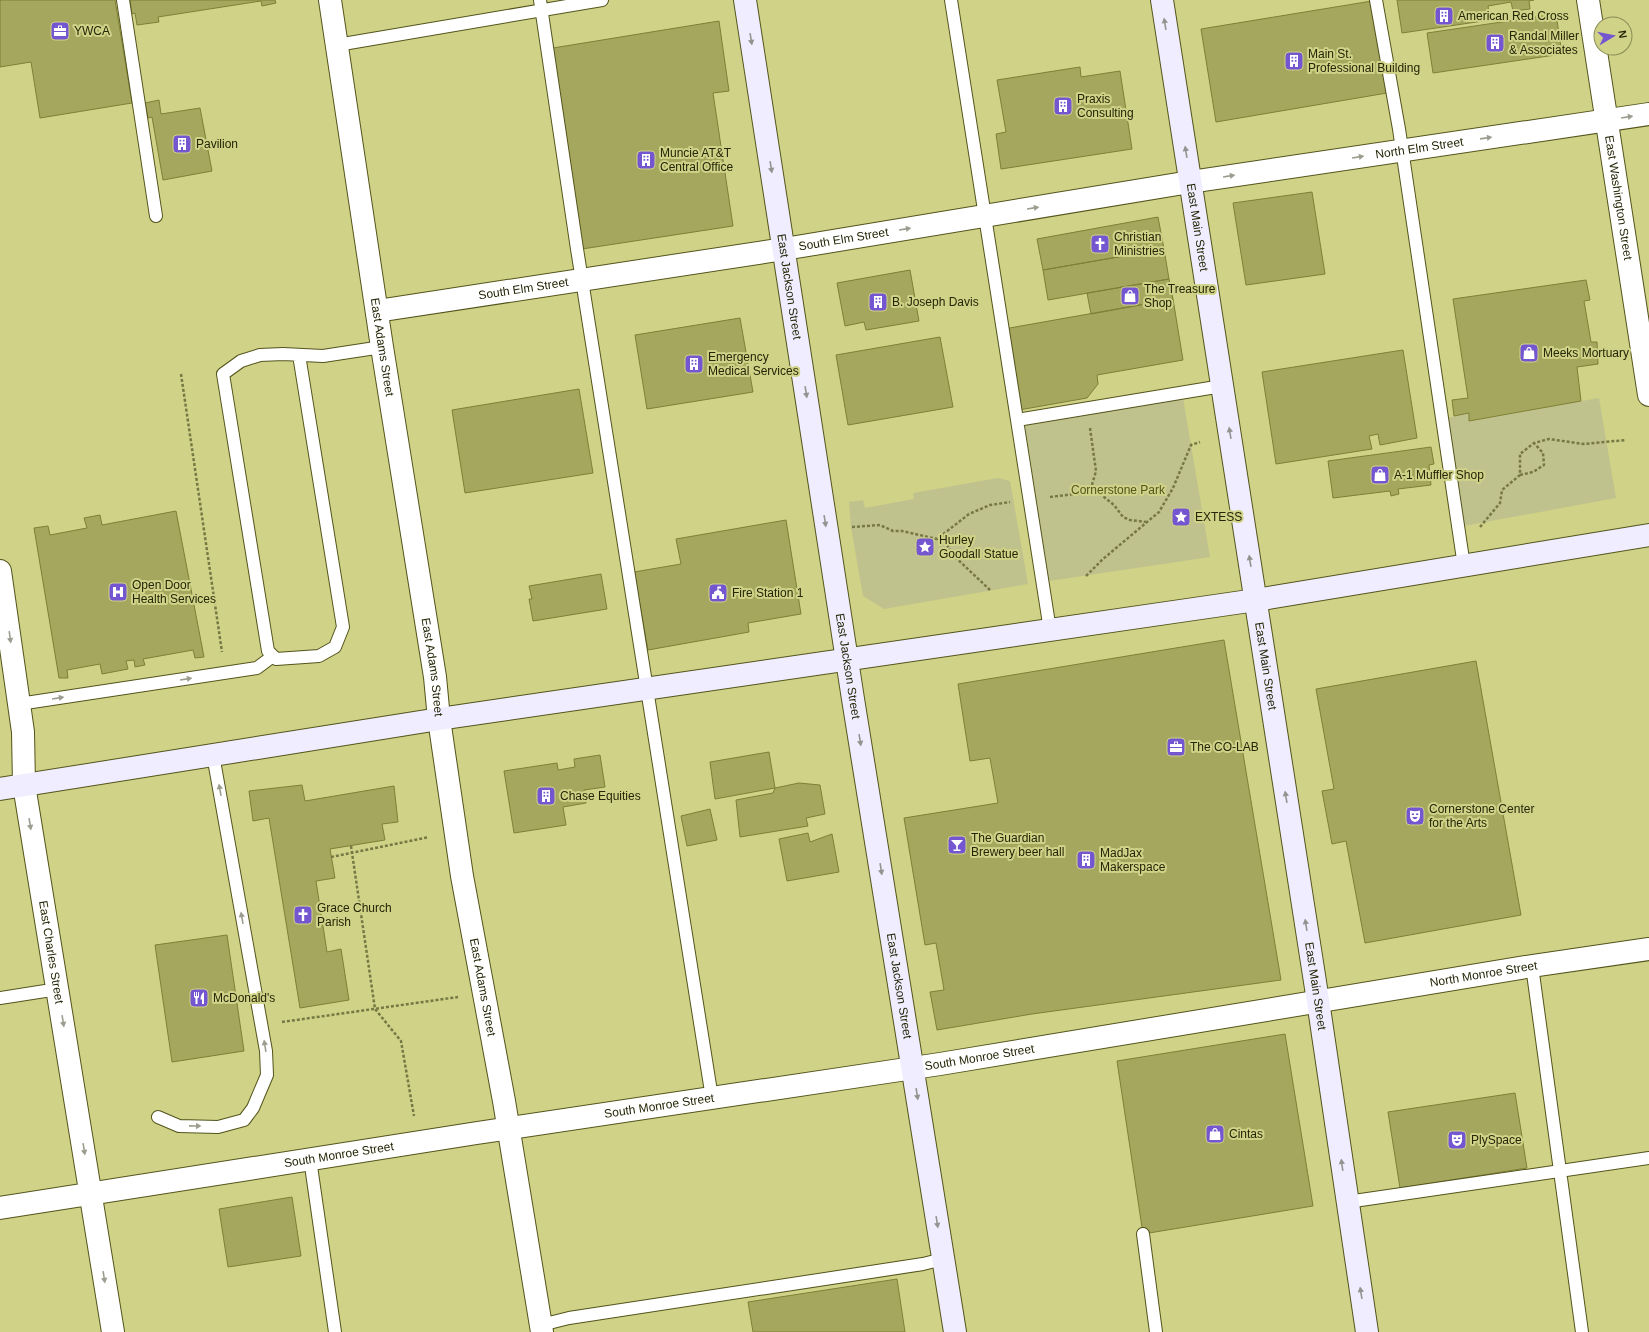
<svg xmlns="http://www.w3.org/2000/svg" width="1649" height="1332" viewBox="0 0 1649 1332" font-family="Arial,sans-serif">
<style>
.green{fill:#c0c28d}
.building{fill:#a5a75e;stroke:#7e8036}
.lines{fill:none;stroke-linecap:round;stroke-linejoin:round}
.lane-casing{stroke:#53541c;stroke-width:14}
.street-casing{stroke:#53541c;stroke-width:24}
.secondary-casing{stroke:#53541c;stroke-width:24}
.path{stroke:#777945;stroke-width:2.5;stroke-dasharray:3 2;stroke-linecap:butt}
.lane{stroke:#fff;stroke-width:12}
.street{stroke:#fff;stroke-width:22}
.secondary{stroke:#efedff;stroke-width:22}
.oneway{fill:#94938f}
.oneway2{fill:#9d9d8f}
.labels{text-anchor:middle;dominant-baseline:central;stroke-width:4;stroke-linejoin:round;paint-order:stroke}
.poi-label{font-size:12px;fill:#252607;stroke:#cfd287;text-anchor:start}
.street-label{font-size:12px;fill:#252607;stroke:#cfd287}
.park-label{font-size:12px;fill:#54551b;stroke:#cfd287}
</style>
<rect width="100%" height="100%" fill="#cfd287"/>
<path class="green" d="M1183 398 1210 557 1049 581 1025 426Z
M1599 398 1616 498 1464 526 1447 418 1469 413V421Z
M998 478 1010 481 1028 584 884 609 863 596 851 527 849 502 863 500 865 508 914 499 913 493Z"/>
<path class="building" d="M0 0H115L132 103 40 118 31 62 0 67Z
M130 0H275L276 3 262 6 261 1 158 17 159 22 137 25 135 13 132 14Z
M1397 0H1534L1529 1 1530 9 1513 11 1511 2 1488 6 1490 20 1402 33Z
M1372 1 1387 93 1216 122 1201 29Z
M1556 14 1562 54 1433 73 1427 33Z
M719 21 729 91 713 93 733 226 582 249 553 48Z
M1080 67 1081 77 1120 71 1132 149 1001 169 996 134 1006 132 997 80Z
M159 100 161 114 200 108 212 171 163 180 152 117 148 118 145 103Z
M1312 192 1325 274 1246 285 1233 203Z
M1158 217 1164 249 1043 270 1037 239Z
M1164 249 1169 279 1048 300 1043 270Z
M910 270 919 321 866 330 864 322 845 326 837 283Z
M1169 279 1173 299 1091 314 1087 293Z
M1586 280 1590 300 1584 301 1591 342H1597L1598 364 1577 367 1581 401 1469 421V413L1454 416 1452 400 1468 398 1453 299Z
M1173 299 1183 360 1097 375 1098 384 1087 398 1019 410 1004 329Z
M740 318 753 392 647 409 635 335Z
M940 337 953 407 848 425 836 355Z
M1403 350 1417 438 1380 445 1378 434 1369 436 1372 449 1276 464 1262 372Z
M579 389 593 473 465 493 452 410Z
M1431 447 1434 464 1429 465 1431 485 1398 489 1399 494 1391 496 1390 491 1333 498 1328 461Z
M176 511 204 657 195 658 193 650 143 659 145 665 135 667 134 660 126 661 128 669 102 674 100 664 67 670 68 678H59L34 528 48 526 50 535 87 528 84 518 100 515 102 525Z
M786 520 801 614 748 623 749 632 648 650 634 572 681 564 676 539Z
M601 574 607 609 533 621 529 599H532L529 586Z
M1224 640 1281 980 1032 1014 937 1030 930 992 944 990 936 943 925 945 904 818 998 803 990 758 970 761 958 684Z
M1476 661 1521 915 1365 943 1346 841 1332 844 1322 791 1334 789 1316 689Z
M769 752 775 788 715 799 710 762Z
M600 755 605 787 584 790 586 803 563 807 566 825 514 833 504 771 557 763 558 770 575 767 574 759Z
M799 783 820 785 825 814 806 818 808 826 740 837 736 800 773 793 775 788Z
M302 785 305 801 394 786 398 822 382 824 385 840 330 849 335 878 316 881 327 952 341 949 349 1000 300 1008 269 818 253 821 249 791Z
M710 809 717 840 687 846 681 816Z
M808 833 810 842 832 834 839 872 787 881 779 839Z
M227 935 244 1051 172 1062 155 945Z
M1285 1034 1313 1206 1143 1234 1117 1061Z
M1515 1093 1527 1168 1400 1188 1388 1112Z
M292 1197 301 1256 228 1267 219 1209Z
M897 1279 905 1332H753L748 1302Z"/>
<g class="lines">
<g class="lane-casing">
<path id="lane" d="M123 0 156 216
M540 0 577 249 712 1098
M951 0 1050 630
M1376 0 1399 129 1464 566
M337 45 602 0
M299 355 343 627 335 647 319 656 276 659 268 651 223 374 241 361 260 355 283 354 323 356 382 347
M1017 420 1222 386
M19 704 257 668 273 656
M1532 966 1582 1332
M0 998 58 989
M158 1117 179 1126 218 1127 244 1120 253 1108 267 1075 266 1051 213 755
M310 1159 335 1332
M1347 1202 1649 1158
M1143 1234 1156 1332
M541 1325 569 1318 923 1264 943 1259"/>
</g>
<g class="street-casing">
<g id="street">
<path id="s1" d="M330 0 382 347 435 677 439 719 462 876 504 1101 542 1332"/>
<path id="s2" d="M1588 0 1649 395"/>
<path id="s3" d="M377 311 784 249 1190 182 1649 114"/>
<path id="s4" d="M0 571 23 732 24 785 113 1332"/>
<path id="s5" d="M0 1208 477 1133 940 1064 1532 966 1649 949"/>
</g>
</g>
<g class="secondary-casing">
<g id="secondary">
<path id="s6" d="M745 0 853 699 955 1332"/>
<path id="s7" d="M1162 0 1318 1001 1367 1332"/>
<path d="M0 789 439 719 1256 600 1649 535"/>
</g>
</g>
<path class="path" d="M181 374 222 652
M1090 428 1096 471 1090 492 1099 493 1114 505 1123 517 1130 520 1147 522
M1520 475 1533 472 1544 465 1543 453 1534 443
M1050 497 1090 492
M852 527 880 525 893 531H902L937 539 969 514 990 505 1010 502
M1480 527 1500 503 1502 490 1520 475V454L1534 443 1549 439 1583 444 1626 440
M942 536 953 555 990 590
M1086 576 1103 559 1159 512 1173 488 1191 445 1200 442
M351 846 375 1009 401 1041 414 1116
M331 857 429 837
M282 1022 458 997"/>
<use href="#lane" class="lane"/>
<use href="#street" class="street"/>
<use href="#secondary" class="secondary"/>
</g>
<defs><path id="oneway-solid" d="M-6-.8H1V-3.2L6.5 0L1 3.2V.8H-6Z"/></defs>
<g class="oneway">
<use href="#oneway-solid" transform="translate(1165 24) rotate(-99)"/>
<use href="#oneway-solid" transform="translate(751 39) rotate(81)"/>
<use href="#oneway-solid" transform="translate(1186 152) rotate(-99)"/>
<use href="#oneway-solid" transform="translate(771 167) rotate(81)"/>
<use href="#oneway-solid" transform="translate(806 392) rotate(81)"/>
<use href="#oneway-solid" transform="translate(1230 433) rotate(-99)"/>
<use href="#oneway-solid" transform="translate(825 521) rotate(81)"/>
<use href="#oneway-solid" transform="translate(1250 561) rotate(-99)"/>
<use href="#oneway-solid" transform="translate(860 740) rotate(81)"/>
<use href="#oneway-solid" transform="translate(1286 797) rotate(-99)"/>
<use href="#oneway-solid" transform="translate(881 869) rotate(81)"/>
<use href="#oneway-solid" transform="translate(1306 925) rotate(-99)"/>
<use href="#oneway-solid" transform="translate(917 1094) rotate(81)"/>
<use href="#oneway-solid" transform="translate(1342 1165) rotate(-98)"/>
<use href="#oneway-solid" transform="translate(937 1222) rotate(81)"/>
<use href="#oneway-solid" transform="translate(1361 1293) rotate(-99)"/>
</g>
<g class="oneway2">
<use href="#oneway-solid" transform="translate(1627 117) rotate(-9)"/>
<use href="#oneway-solid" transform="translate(1486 138) rotate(-8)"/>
<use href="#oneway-solid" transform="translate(1358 157) rotate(-9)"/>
<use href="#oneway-solid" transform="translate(1229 176) rotate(-9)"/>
<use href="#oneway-solid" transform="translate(1033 208) rotate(-9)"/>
<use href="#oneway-solid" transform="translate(905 229) rotate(-9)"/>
<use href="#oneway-solid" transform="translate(10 637) rotate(82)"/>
<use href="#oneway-solid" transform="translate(186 679) rotate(-9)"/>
<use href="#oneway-solid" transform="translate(58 698) rotate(-9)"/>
<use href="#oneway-solid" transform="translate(220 790) rotate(-100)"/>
<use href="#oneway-solid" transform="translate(30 824) rotate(81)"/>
<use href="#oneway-solid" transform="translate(242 918) rotate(-100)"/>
<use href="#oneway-solid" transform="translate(63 1021) rotate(81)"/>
<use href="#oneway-solid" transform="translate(265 1046) rotate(-99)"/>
<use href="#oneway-solid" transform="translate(195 1126) rotate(1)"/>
<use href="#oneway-solid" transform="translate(84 1149) rotate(81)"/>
<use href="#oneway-solid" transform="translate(104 1277) rotate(81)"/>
</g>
<defs>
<g id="building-square" transform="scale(1)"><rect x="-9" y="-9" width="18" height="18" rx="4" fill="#7356d0" stroke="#cfd287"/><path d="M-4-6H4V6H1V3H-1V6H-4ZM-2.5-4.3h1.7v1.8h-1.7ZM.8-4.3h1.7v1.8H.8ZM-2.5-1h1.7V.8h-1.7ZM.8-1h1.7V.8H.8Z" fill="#fff"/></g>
<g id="office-square" transform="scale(1)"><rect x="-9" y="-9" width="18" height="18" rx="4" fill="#7356d0" stroke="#cfd287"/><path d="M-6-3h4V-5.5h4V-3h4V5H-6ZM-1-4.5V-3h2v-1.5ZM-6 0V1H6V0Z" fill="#fff"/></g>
<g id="church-square" transform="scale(1)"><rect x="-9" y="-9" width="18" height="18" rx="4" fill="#7356d0" stroke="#cfd287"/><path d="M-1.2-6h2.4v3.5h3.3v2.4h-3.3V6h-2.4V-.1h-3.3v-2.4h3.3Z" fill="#fff"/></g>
<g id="shop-square" transform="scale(1)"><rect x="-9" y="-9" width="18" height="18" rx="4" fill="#7356d0" stroke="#cfd287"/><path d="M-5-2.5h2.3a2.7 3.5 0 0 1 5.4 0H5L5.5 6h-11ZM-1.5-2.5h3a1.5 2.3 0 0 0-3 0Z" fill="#fff"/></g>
<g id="sight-square" transform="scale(1)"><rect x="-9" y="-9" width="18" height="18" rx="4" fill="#7356d0" stroke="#cfd287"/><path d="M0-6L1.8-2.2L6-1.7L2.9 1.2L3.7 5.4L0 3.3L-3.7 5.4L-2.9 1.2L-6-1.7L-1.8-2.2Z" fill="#fff"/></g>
<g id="hospital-square" transform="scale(1)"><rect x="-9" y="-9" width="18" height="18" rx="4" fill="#7356d0" stroke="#cfd287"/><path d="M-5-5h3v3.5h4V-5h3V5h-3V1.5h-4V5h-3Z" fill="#fff"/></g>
<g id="civic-square" transform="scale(1)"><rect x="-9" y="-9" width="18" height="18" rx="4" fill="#7356d0" stroke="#cfd287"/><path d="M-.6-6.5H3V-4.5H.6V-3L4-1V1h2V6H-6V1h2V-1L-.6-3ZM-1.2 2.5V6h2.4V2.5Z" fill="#fff"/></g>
<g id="theatre-square" transform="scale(1)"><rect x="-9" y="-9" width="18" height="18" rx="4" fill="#7356d0" stroke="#cfd287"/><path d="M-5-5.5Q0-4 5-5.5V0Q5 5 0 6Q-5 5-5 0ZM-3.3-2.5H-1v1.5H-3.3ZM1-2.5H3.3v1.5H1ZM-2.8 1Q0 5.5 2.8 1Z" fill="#fff"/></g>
<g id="bar-square" transform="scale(1)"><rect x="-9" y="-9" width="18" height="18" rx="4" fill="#7356d0" stroke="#cfd287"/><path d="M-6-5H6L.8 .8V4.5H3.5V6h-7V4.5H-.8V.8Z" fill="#fff"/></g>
<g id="restaurant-square" transform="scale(1)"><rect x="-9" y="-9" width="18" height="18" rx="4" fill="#7356d0" stroke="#cfd287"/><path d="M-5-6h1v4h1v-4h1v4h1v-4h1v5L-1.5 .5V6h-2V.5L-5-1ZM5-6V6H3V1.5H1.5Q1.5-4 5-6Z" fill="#fff"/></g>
</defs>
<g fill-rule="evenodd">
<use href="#building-square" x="1444" y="16"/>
<use href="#office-square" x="60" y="31"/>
<use href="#building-square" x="1495" y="43"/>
<use href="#building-square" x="1294" y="61"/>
<use href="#building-square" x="1063" y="106"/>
<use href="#building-square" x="182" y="144"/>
<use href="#building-square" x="646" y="160"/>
<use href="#church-square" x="1100" y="244"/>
<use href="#shop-square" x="1130" y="296"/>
<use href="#building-square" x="878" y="302"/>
<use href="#shop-square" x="1529" y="353"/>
<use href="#building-square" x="694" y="364"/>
<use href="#shop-square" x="1380" y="475"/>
<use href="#sight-square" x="1181" y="517"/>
<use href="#sight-square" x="925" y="547"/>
<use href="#hospital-square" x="118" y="592"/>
<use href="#civic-square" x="718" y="593"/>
<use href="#office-square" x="1176" y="747"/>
<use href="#building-square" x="546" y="796"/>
<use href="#theatre-square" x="1415" y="816"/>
<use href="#bar-square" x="957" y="845"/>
<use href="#building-square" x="1086" y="860"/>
<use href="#church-square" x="303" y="915"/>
<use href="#restaurant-square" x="199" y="998"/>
<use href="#shop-square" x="1215" y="1134"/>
<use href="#theatre-square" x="1457" y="1140"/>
</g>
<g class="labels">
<g class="poi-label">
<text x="1458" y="16">American Red Cross</text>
<text x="74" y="31">YWCA</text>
<text x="1509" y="36">Randal Miller<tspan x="1509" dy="14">&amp; Associates</tspan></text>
<text x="1308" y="54">Main St.<tspan x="1308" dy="14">Professional Building</tspan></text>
<text x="1077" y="99">Praxis<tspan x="1077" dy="14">Consulting</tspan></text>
<text x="196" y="144">Pavilion</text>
<text x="660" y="153">Muncie AT&amp;T<tspan x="660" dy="14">Central Office</tspan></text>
<text x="1114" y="237">Christian<tspan x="1114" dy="14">Ministries</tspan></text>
<text x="1144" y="289">The Treasure<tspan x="1144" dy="14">Shop</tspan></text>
<text x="892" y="302">B. Joseph Davis</text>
<text x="1543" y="353">Meeks Mortuary</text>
<text x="708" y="357">Emergency<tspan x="708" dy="14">Medical Services</tspan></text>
<text x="1394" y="475">A-1 Muffler Shop</text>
<text x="1195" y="517">EXTESS</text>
<text x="939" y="540">Hurley<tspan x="939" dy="14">Goodall Statue</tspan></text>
<text x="132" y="585">Open Door<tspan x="132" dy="14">Health Services</tspan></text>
<text x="732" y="593">Fire Station 1</text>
<text x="1190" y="747">The CO-LAB</text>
<text x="560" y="796">Chase Equities</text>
<text x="1429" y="809">Cornerstone Center<tspan x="1429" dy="14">for the Arts</tspan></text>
<text x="971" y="838">The Guardian<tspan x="971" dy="14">Brewery beer hall</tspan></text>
<text x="1100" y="853">MadJax<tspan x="1100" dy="14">Makerspace</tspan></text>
<text x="317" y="908">Grace Church<tspan x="317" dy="14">Parish</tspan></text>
<text x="213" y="998">McDonald's</text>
<text x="1229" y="1134">Cintas</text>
<text x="1471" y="1140">PlySpace</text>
</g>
<g class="street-label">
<text stroke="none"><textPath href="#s3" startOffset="1055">North Elm Street</textPath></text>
<text stroke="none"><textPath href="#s2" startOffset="200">East Washington Street</textPath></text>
<text stroke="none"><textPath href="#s7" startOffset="230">East Main Street</textPath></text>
<text stroke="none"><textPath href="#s3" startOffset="472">South Elm Street</textPath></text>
<text stroke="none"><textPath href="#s6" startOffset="290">East Jackson Street</textPath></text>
<text stroke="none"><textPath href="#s3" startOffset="148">South Elm Street</textPath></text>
<text stroke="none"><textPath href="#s1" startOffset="351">East Adams Street</textPath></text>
<text stroke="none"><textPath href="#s6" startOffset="674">East Jackson Street</textPath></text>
<text stroke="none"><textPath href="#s7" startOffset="674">East Main Street</textPath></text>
<text stroke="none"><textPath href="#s1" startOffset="675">East Adams Street</textPath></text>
<text stroke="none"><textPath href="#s4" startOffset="385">East Charles Street</textPath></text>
<text stroke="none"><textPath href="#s5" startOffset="1502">North Monroe Street</textPath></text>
<text stroke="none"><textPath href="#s6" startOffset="998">East Jackson Street</textPath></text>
<text stroke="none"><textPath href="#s7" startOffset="998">East Main Street</textPath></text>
<text stroke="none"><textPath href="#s1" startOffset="999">East Adams Street</textPath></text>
<text stroke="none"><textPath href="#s5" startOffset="991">South Monroe Street</textPath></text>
<text stroke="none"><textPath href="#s5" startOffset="667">South Monroe Street</textPath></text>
<text stroke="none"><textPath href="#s5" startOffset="343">South Monroe Street</textPath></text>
</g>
<g class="park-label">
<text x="1118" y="490">Cornerstone Park</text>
</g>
</g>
<g transform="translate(1613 36) rotate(80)"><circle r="19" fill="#cfd287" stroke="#8b8d54"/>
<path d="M0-3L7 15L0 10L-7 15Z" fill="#7356d0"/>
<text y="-6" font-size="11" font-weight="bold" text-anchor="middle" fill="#252607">N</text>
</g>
</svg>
